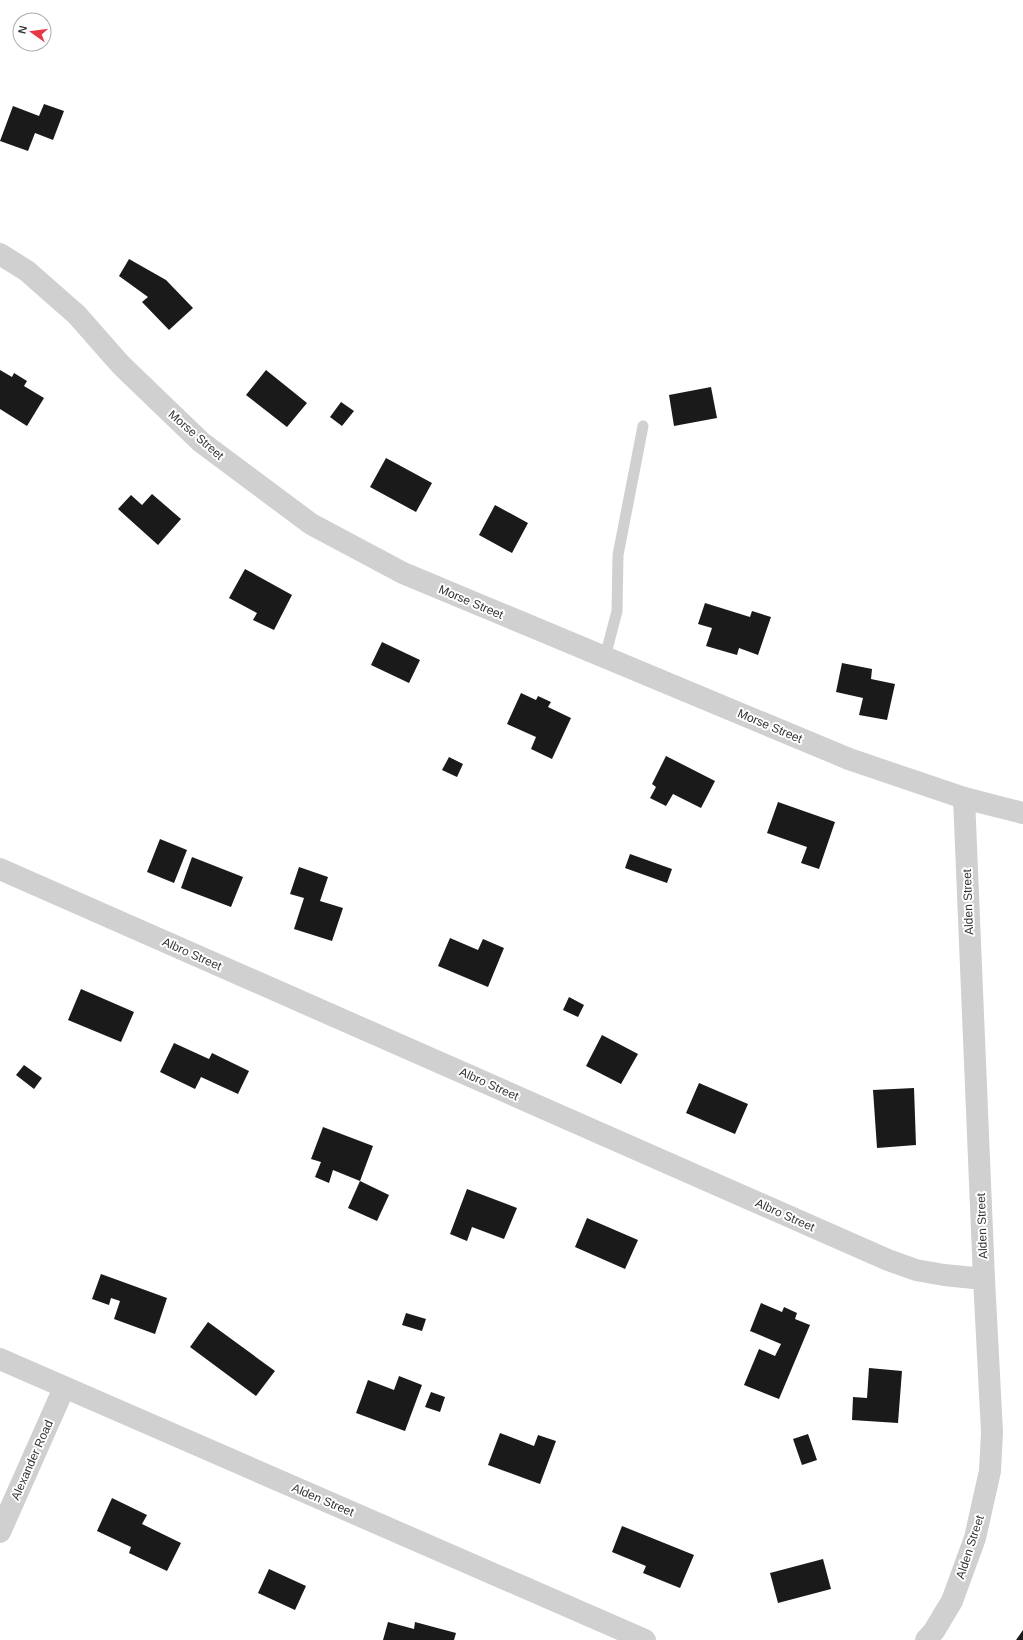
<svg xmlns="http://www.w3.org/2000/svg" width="1023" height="1640" viewBox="0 0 1023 1640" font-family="Arial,sans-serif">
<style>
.building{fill:#1a1a1a}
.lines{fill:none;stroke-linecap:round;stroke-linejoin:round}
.service{stroke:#d0d0d0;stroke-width:11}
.minor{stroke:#d0d0d0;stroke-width:22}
.tertiary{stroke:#d0d0d0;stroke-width:22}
.labels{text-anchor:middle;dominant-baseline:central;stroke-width:4;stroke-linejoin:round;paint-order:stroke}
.street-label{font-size:12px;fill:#333;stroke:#fff}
</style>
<rect width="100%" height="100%" fill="#fff"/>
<path class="building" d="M44 104 64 111 53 140 35 133 28 151 0 141 13 106 39 116Z
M129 259 166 280 193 308 169 330 142 302 148 297 119 276Z
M0 370 12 377 14 373 27 381 24 386 44 398 27 426 0 409Z
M266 370 307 403 287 427 246 395Z
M711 387 717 418 674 426 669 395Z
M341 402 354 411 342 426 330 417Z
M386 458 432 483 416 512 370 487Z
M152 494 181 519 158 545 118 509 131 495 142 505Z
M495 505 528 523 512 553 479 535Z
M245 569 292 595 274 630 253 620 257 613 229 598Z
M705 603 750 617 752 611 771 617 758 655 739 648 737 655 706 646 712 628 698 624Z
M382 642 420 660 409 683 371 665Z
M842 663 872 669 871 679 895 684 887 720 859 715 863 698 836 692Z
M521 693 536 700 538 696 551 702 548 707 571 718 552 759 531 749 536 737 507 724Z
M666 756 715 781 701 808 673 794 666 806 650 798 656 787 652 784Z
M449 757 463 764 457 777 442 770Z
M778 802 835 822 819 869 801 863 807 847 767 833Z
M160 839 187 850 174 883 147 872Z
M630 854 672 869 667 883 625 868Z
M192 857 243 877 231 907 181 888Z
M299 867 328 877 320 901 343 908 332 941 294 929 304 898 290 894Z
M450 938 478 950 483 939 504 948 488 987 438 966Z
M81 989 134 1012 121 1042 68 1020Z
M569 997 584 1005 578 1017 563 1010Z
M602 1035 638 1054 621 1084 586 1066Z
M174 1043 209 1059 212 1053 249 1071 238 1094 201 1077 195 1089 160 1072Z
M24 1065 42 1078 34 1089 16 1075Z
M699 1083 748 1104 735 1134 686 1113Z
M914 1088 916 1145 877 1148 873 1090Z
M323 1127 373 1146 360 1181 333 1170 329 1183 315 1177 321 1162 311 1159Z
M360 1181 389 1195 377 1221 348 1208Z
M467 1189 517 1208 504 1239 472 1227 467 1241 450 1234Z
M587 1218 638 1240 625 1269 575 1247Z
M101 1274 167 1298 155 1334 114 1319 120 1301 111 1298 109 1305 92 1299Z
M761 1303 782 1312 784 1307 797 1313 795 1319 810 1325 779 1399 744 1385 759 1349 775 1356 781 1344 750 1331Z
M406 1313 426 1319 422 1331 402 1325Z
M208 1322 275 1371 256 1396 190 1347Z
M869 1368 902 1371 898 1423 852 1420 853 1397 867 1398Z
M399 1376 422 1385 405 1431 356 1413 368 1380 394 1390Z
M431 1392 445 1397 440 1412 425 1407Z
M500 1433 534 1446 538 1435 556 1441 540 1484 488 1465Z
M808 1434 817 1460 802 1465 793 1439Z
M112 1498 147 1515 142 1524 181 1543 167 1571 129 1553 131 1547 97 1531Z
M622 1526 694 1555 680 1588 643 1573 646 1566 612 1552Z
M823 1559 831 1589 778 1603 770 1573Z
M269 1569 306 1586 295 1610 258 1593Z
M388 1622 414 1629 415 1622 456 1633 454 1640H383Z
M1023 1630V1640H1016Z"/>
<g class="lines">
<path class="service" d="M605 657 617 611 618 555 643 426"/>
<path class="minor" d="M0 869 888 1260 916 1270 944 1275 984 1279
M0 1359 645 1640
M0 1532 64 1388
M926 1640 934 1631 952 1601 975 1538 990 1471 992 1432 984 1279 964 798"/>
<path class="tertiary" d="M0 254 27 271 77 315 121 365 201 442 311 524 403 573 849 759 964 798 1023 813"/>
</g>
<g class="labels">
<g class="street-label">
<text transform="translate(196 435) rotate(41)">Morse Street</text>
<text transform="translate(471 602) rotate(23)">Morse Street</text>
<text transform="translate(770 726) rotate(23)">Morse Street</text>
<text transform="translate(968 902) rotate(-92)">Alden Street</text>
<text transform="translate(192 954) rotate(24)">Albro Street</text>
<text transform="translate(489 1084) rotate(24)">Albro Street</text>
<text transform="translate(785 1215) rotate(24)">Albro Street</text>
<text transform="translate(982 1226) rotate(-92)">Alden Street</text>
<text transform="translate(32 1460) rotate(-66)">Alexander Road</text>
<text transform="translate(323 1500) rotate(23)">Alden Street</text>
<text transform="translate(970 1547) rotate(-72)">Alden Street</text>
</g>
</g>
<g transform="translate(32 32) rotate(284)"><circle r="19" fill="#ffffff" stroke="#adadad"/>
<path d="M0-3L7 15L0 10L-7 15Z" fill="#e63946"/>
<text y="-6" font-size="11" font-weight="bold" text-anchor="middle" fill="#333333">N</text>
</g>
</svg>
